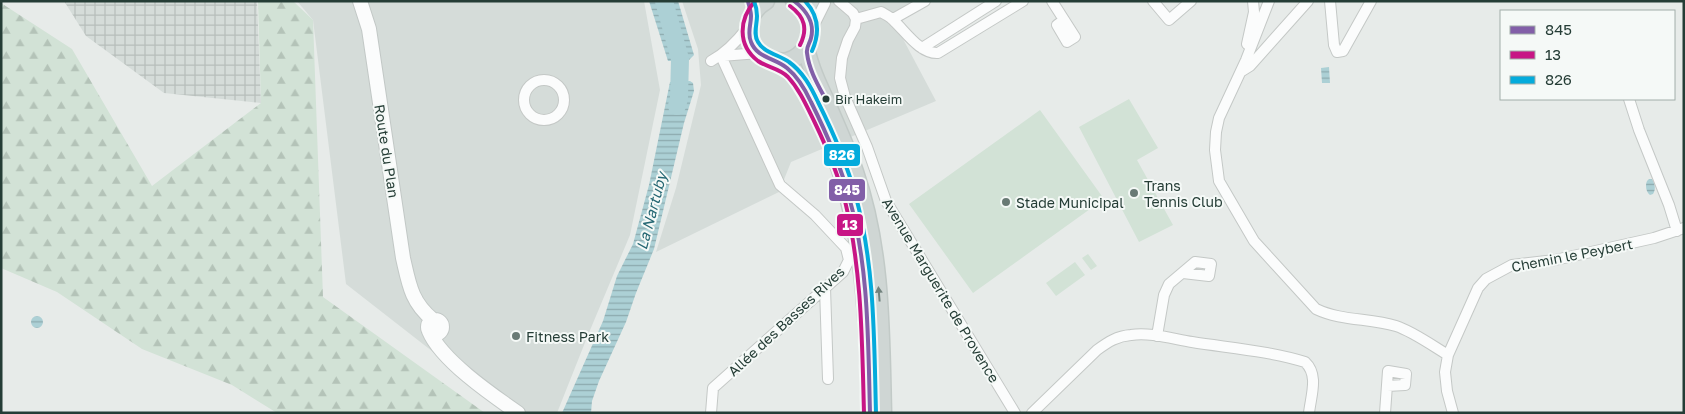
<svg xmlns="http://www.w3.org/2000/svg" width="1685" height="414" viewBox="0 0 1685 414" font-family="'Golos Text',sans-serif">
<style>
.built{fill:#d5dcd9}
.industrial{fill:url(#industrial-grid)}
.grass{fill:#d2e2d6}
.forest{fill:url(#forest-firs)}
.water{fill:url(#water-rules)}
.lines{fill:none;stroke-linecap:round;stroke-linejoin:round}
.river{stroke:#acd0d5;stroke-width:18}
.street-casing{stroke:#c4c8c6;stroke-width:12}
.secondary-casing{stroke:#c2c8c6;stroke-width:16}
.primary-casing{stroke:#c2cac7;stroke-width:19}
.street{stroke:#fbfcfc;stroke-width:10}
.secondary{stroke:#fbfcfc;stroke-width:14}
.primary{stroke:#cfd6d4;stroke-width:16}
.bus-1-casing{stroke:#f5f9f7;stroke-width:8}
.bus-2-casing{stroke:#f5f9f7;stroke-width:8}
.bus-3-casing{stroke:#f5f9f7;stroke-width:8}
.bus-1{stroke:#825fa8;stroke-width:4}
.bus-2{stroke:#c71585;stroke-width:4}
.bus-3{stroke:#04abdc;stroke-width:4}
.oneway{fill:#71827d}
.bus-dot{fill:#253d36;stroke:#f5f9f7;stroke-width:2}
.poi-dot{fill:#697a75;stroke:#f5f9f7;stroke-width:2}
.labels{text-anchor:middle;dominant-baseline:central;stroke-width:4;stroke-linejoin:round;paint-order:stroke}
.bus-label{font-size:13px;fill:#253d36;stroke:#f5f9f7;text-anchor:start}
.street-label{font-size:14px;fill:#253d36;stroke:#f5f9f7}
.poi-label{font-size:14px;fill:#253d36;stroke:#f5f9f7;text-anchor:start}
.water-label{font-size:15px;font-style:italic;fill:#256773;stroke:#f5f9f7}
.line-badge{stroke:#f5f9f7;stroke-width:2}
.badge-label{font-size:14px;text-anchor:middle;font-weight:bold;fill:#fff}
</style>
<defs>
<pattern id="industrial-grid" width="8" height="8" patternUnits="userSpaceOnUse" patternTransform="scale(1.25)"><rect width="8" height="8" fill="#d5dcd9"/><path d="M0 4h8M4 0v8" fill="none" stroke="#b7bebb"/></pattern>
<pattern id="forest-firs" width="22" height="20" patternUnits="userSpaceOnUse" patternTransform="scale(1.25)"><rect width="22" height="20" fill="#d2e2d6"/><path d="M5 1l3.5 6h-7zM16 11l3.5 6h-7z" fill="#b4c3b8"/></pattern>
<pattern id="water-rules" width="6" height="5" patternUnits="userSpaceOnUse" patternTransform="scale(1.25)"><rect width="6" height="5" fill="#acd0d5"/><path d="M0 2.5h6" fill="none" stroke="#8caaae"/></pattern>
</defs>
<rect width="100%" height="100%" fill="#e7ebe9"/>
<path class="built" d="M297 1H644L660 90 630 235 588 335 557 413H525L446 362 346 284 313 20Z
M682 1H928L894 22 936 101 791 162 779 192 656 252 676 188 701 85 698 49Z"/>
<path class="industrial" d="M64 1H257L261 103 164 93 86 36Z"/>
<path class="grass" d="M1129 99 1158 148 1137 160 1173 225 1139 242 1079 127Z
M1040 110 1104 199 973 293 909 204Z
M1088 254 1097 266 1091 270 1082 258Z
M1075 262 1085 275 1056 296 1046 283Z"/>
<path class="forest" d="M258 1H293L313 20 323 297 485 413H277L232 385 142 349 57 292 1 268V3L72 49 152 186 261 103Z"/>
<path class="water" d="M649 1H678L694 55 689 60 668 61Z
M1329 67 1330 83H1322L1321 68Z
M690 81 693 83 694 91 684 123 654 249 636 293 626 322 599 381 592 401 591 413H562L603 321 617 276 633 244 649 185 670 82Z
M1649 179H1652C1655 184 1656 189 1653 194L1650 195C1646 192 1645 185 1647 181Z
M31 322a6 6 0 1 1 12 0a6 6 0 1 1-12 0Z"/>
<g class="lines">
<path class="river" d="M664 1 680 59 679 98 677 106"/>
<g class="street-casing">
<path id="street" d="M839 1 853 13 856 19 855 27 848 40 842 58 840 78 845 97 867 147 886 201 1015 413
M1052 1 1075 37 1067 42 1057 25 1064 20
M1153 1 1169 20 1191 1
M1269 1 1246 60 1219 118 1216 132 1215 150 1219 181 1254 241 1316 309C1341 321 1370 318 1396 326 1412 331 1433 346 1448 355
M1330 1 1334 45 1337 52 1343 51 1371 1
M856 19 881 12C886 15 891 17 894 21 906 32 920 54 938 53L1023 1
M893 19 925 1
M812 29 825 3
M1247 44 1254 12 1253 1
M922 48 996 1
M721 56 759 53
M711 61C726 53 738 40 748 27
M1242 71 1250 66 1308 1
M524 100a20 20 0 1 1 40 0a20 20 0 1 1-40 0Z
M1629 99 1639 130 1669 205 1677 231
M825 288 828 379
M1157 336 1164 295 1169 284 1195 262 1211 264 1209 276 1183 273
M711 413 713 388 843 272 849 260 846 248 815 215 780 185 721 56
M1032 413 1097 350C1108 342 1117 336 1131 335 1150 332 1173 339 1192 342 1230 348 1269 351 1305 362 1319 375 1311 395 1309 413
M1385 413 1388 371 1406 374 1405 385 1387 386
M1453 413 1447 391 1445 372 1448 355 1478 288 1486 279 1512 265 1555 260 1654 238 1684 228"/>
</g>
<g class="secondary-casing">
<path id="secondary" d="M360 1 369 29 403 258C409 284 411 302 433 320
M428 327a7 7 0 1 1 14 0a7 7 0 1 1-14 0Z
M429 331C441 360 492 395 518 413"/>
</g>
<g class="primary-casing">
<path id="primary" d="M766 1C754 8 748 19 749 33 749 42 755 51 762 56 798 80 834 25 794 1
M806 48C810 67 818 84 826 101 836 125 847 148 855 172 882 250 881 331 883 413
M779 61C802 79 813 104 825 130 866 224 867 312 870 413"/>
</g>
<use href="#street" class="street"/>
<use href="#secondary" class="secondary"/>
<use href="#primary" class="primary"/>
<g class="bus-1-casing">
<path id="bus-1" d="M748 1C749 6 751 11 751 16 751 25 747 33 751 42 757 58 775 58 787 68 798 77 805 89 811 102 826 132 840 164 849 197 869 267 868 341 870 413
M794 1C806 10 815 23 811 38 810 43 806 47 807 53 809 70 818 85 826 100"/>
</g>
<g class="bus-2-casing">
<path id="bus-2" d="M755 1C739 19 737 45 758 61 768 68 779 68 788 77 800 90 807 107 815 123 827 148 838 174 845 201 862 270 862 342 864 413
M790 6C805 17 808 29 800 45"/>
</g>
<g class="bus-3-casing">
<path id="bus-3" d="M754 1C756 6 757 11 757 16 757 25 753 34 758 42 764 53 780 55 789 62 803 72 811 87 818 102 833 132 847 164 856 197 875 268 874 340 876 413
M805 1C819 16 820 33 812 51"/>
</g>
<use href="#bus-1" class="bus-1"/>
<use href="#bus-2" class="bus-2"/>
<use href="#bus-3" class="bus-3"/>
</g>
<defs><path id="oneway-solid" d="M-6-.8H1V-3.2L6.5 0L1 3.2V.8H-6Z" transform="scale(1.25)"/></defs>
<use class="oneway" href="#oneway-solid" transform="translate(879 294) rotate(-95)"/>
<circle class="bus-dot" cx="826" cy="99" r="4.5"/>
<g class="poi-dot">
<circle cx="1134" cy="193" r="5"/>
<circle cx="1006" cy="202" r="5"/>
<circle cx="516" cy="336" r="5"/>
</g>
<g class="labels">
<g class="bus-label">
<text x="835" y="99">Bir Hakeim</text>
</g>
<g class="street-label">
<text transform="translate(387 151) rotate(81)">Route du Plan</text>
<text transform="translate(1572 255) rotate(-11)">Chemin le Peybert</text>
<text transform="translate(941 290) rotate(59)">Avenue Marguerite de Provence</text>
<text transform="translate(786 321) rotate(-43)">Allée des Basses Rives</text>
</g>
<g class="poi-label">
<text x="1144" y="185">Trans<tspan x="1144" dy="16">Tennis Club</tspan></text>
<text x="1016" y="202">Stade Municipal</text>
<text x="526" y="336">Fitness Park</text>
</g>
<g class="water-label">
<text transform="translate(651 211) rotate(-75)">La Nartuby</text>
</g>
</g>
<g class="line-badge">
<rect x="823" y="143" width="38" height="24" rx="5" fill="#04abdc"/>
<rect x="828" y="178" width="38" height="24" rx="5" fill="#825fa8"/>
<rect x="836" y="213" width="28" height="24" rx="5" fill="#c71585"/>
</g>
<g class="badge-label">
<text x="842" y="160">826</text>
<text x="847" y="195">845</text>
<text x="850" y="230">13</text>
</g>
<rect width="1685" height="414" fill="none" stroke="#253d36" stroke-width="5"/>
<rect x="1500" y="10" width="175" height="90" fill="#f5f9f7" stroke="#a2aeaa"/>
<rect x="1510" y="26" width="25" height="8" fill="#825fa8" stroke="#a2aeaa"/>
<text x="1545" y="35" font-size="15" fill="#253d36">845</text>
<rect x="1510" y="51" width="25" height="8" fill="#c71585" stroke="#a2aeaa"/>
<text x="1545" y="60" font-size="15" fill="#253d36">13</text>
<rect x="1510" y="76" width="25" height="8" fill="#04abdc" stroke="#a2aeaa"/>
<text x="1545" y="85" font-size="15" fill="#253d36">826</text>
</svg>
